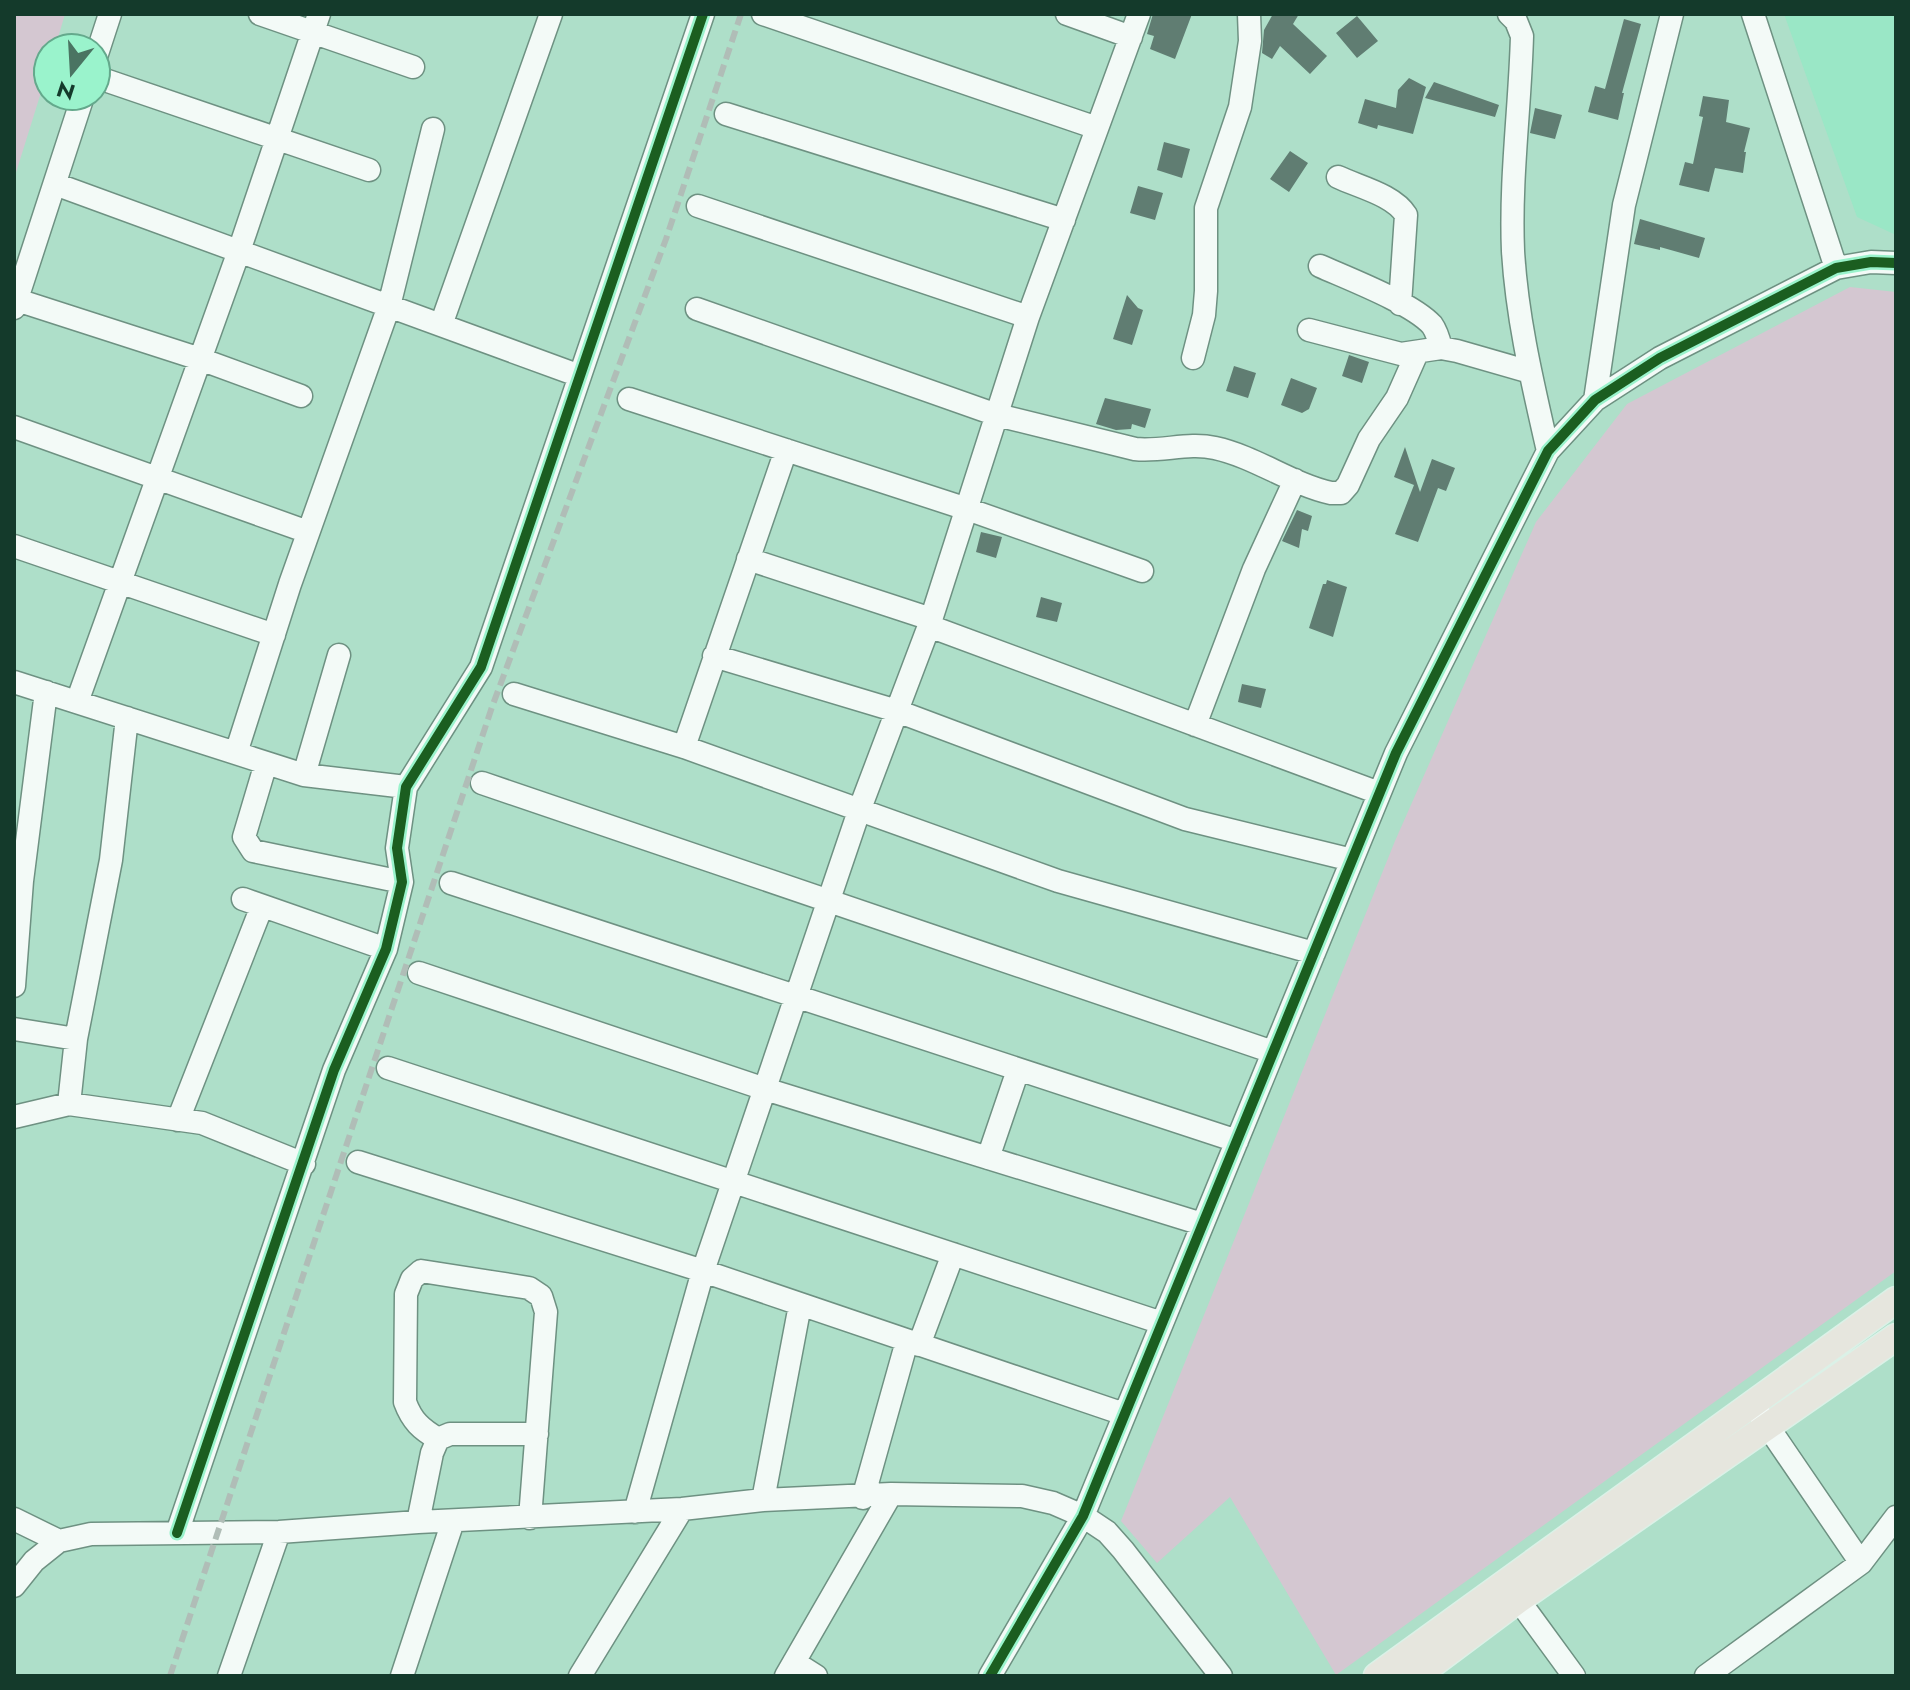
<svg xmlns="http://www.w3.org/2000/svg" width="1910" height="1690" viewBox="0 0 1910 1690" font-family="Jost,sans-serif">
<style>
.built{fill:#9ae7c6}
.green{fill:#d4c7d1}
.building{fill:#607d72}
.lines{fill:none;stroke-linecap:round;stroke-linejoin:round}
.minor-casing{stroke:#6e9182;stroke-width:25}
.major-casing{stroke:#dbf1e7;stroke-width:29}
.minor{stroke:#f3faf7;stroke-width:22}
.major{stroke:#e6e6de;stroke-width:26}
.rail{stroke:#b0bdb7;stroke-width:6;stroke-dasharray:12 6;stroke-linecap:butt}
.cycleway-casing{stroke:#9af3cc;stroke-width:15}
.cycleway{stroke:#1b5e20;stroke-width:10}
</style>
<rect width="100%" height="100%" fill="#aedfc9"/>
<path class="built" d="M1784 14H1896V235L1857 217Z"/>
<path class="green" d="M14 14H65L55 48H48V70L14 179Z
M1850 287 1896 292V1271L1336 1675 1230 1497 1157 1563 1121 1521 1395 841 1536 522 1627 404Z"/>
<path class="building" d="M1153 14H1192L1175 59 1150 49 1154 36 1147 34Z
M1273 14H1299L1293 24 1327 56 1310 74 1280 46 1272 59 1262 53 1264 30Z
M1357 16 1378 41 1357 58 1336 33Z
M1624 19 1641 24 1622 93H1624L1618 120 1588 112 1595 86 1605 89Z
M1409 78 1426 87 1413 134 1378 125 1377 129 1358 123 1365 99 1396 108 1398 90Z
M1434 82 1499 105 1495 117 1425 98Z
M1703 96 1729 100 1726 122 1750 128 1744 152H1746L1743 173 1715 168 1709 192 1679 185 1685 162 1693 164 1703 117 1699 116Z
M1535 108 1562 115 1555 139 1530 133Z
M1164 142 1190 149 1182 178 1157 170Z
M1290 151 1308 163 1289 192 1270 179Z
M1138 186 1163 193 1155 220 1130 213Z
M1640 219 1705 238 1699 258 1660 247V250L1634 244Z
M1127 295 1138 308 1143 310 1132 345 1113 339Z
M1349 355 1369 362 1362 383 1342 376Z
M1234 366 1256 373 1248 398 1226 391Z
M1291 378 1317 388 1309 409 1302 413 1281 405Z
M1105 398 1151 409 1145 428 1132 424 1131 429 1116 430 1096 424Z
M1405 447 1420 492 1432 459 1455 468 1446 491 1438 488 1418 542 1395 534 1414 485 1394 477Z
M1297 510 1312 516 1308 531 1302 529 1299 548 1282 541Z
M981 532 1002 537 996 558 976 552Z
M1327 580 1347 587 1333 637 1309 628 1323 584H1326Z
M1041 597 1062 603 1057 622 1036 617Z
M1242 684 1266 689 1261 708 1238 702Z"/>
<g class="lines">
<g class="minor-casing">
<path id="minor" d="M260 14 413 67
M763 14 1097 128
M1067 14 1131 37
M1509 14 1516 21 1522 36C1520 108 1510 179 1513 251 1517 319 1533 385 1548 451
M1753 14 1836 268
M96 57 110 14
M96 77 369 170
M726 114 1064 220
M1338 177C1359 187 1394 195 1406 215L1400 304
M55 184 580 376
M698 206 1028 317
M1320 266C1349 279 1412 303 1432 325 1437 332 1439 340 1441 348
M17 300 200 359 301 396
M14 308 83 96
M697 309 997 415 1135 449C1162 452 1188 442 1215 448 1256 457 1291 484 1331 493H1341L1348 485 1369 439 1397 398 1417 353
M441 325 551 14
M1309 330 1401 354 1441 348 1457 351 1530 372
M1193 358 1204 315 1206 291V208L1240 107 1250 41 1249 14
M629 399 967 509 1142 571
M1595 400 1624 205 1672 14
M14 427 308 532
M14 546 274 635
M748 559 931 619
M929 626 1379 793
M714 656 897 711 1185 819 1352 860
M14 682 304 775 406 787
M514 694 684 747 1058 881 1314 953
M77 702 239 251 319 14
M1195 725 1254 569 1295 480
M684 747 786 450
M236 753 290 584 389 306 433 129
M266 763 244 837 253 851 402 882
M304 775 339 655
M482 783 1273 1052
M451 883 1237 1141
M243 899 386 949
M419 973 765 1089 1202 1224
M14 986 22 881 46 692
M14 1029 76 1039
M388 1068 1162 1323
M69 1104 76 1039 111 860 127 718
M14 1117 69 1104 202 1123 304 1164
M178 1120 262 906
M988 1158 1018 1070
M358 1162 703 1271 1124 1414
M919 1345 953 1254
M1758 1412 1861 1563
M438 1439C421 1429 412 1421 405 1402L406 1294 412 1279 421 1271 529 1288 541 1296 546 1312 530 1518
M863 1498 907 1341
M763 1500 800 1305
M635 1512 703 1271 859 811 929 626 1028 317 1139 14
M14 1519 59 1541
M418 1522 432 1453 438 1439 450 1434H537
M177 1533 334 1070 386 949 402 882 397 848 406 787 481 667 703 14
M14 1586 34 1561 59 1541 91 1534 279 1532 418 1522 682 1509 763 1500 891 1494 1022 1496 1053 1503 1083 1516 1107 1532 1123 1550 1221 1676
M1509 1587 1574 1676
M794 1662 816 1676
M229 1676 279 1532
M402 1676 453 1521
M580 1676 682 1509
M786 1676 891 1494
M990 1676 1083 1516 1396 753 1548 451 1595 400 1660 358 1836 268 1871 262 1896 263
M1706 1676 1861 1563 1896 1517"/>
</g>
<g class="major-casing">
<path id="major" d="M1377 1676 1896 1300
M1416 1676 1518 1600 1896 1337"/>
</g>
<use href="#minor" class="minor"/>
<use href="#major" class="major"/>
<path class="rail" d="M170 1676 492 707 666 239 741 14"/>
<g class="cycleway-casing">
<path id="cycleway" d="M177 1533 334 1070 386 949 402 882 397 848 406 787 481 667 703 14
M990 1676 1083 1516 1396 753 1548 451 1595 400 1660 358 1836 268 1871 262 1896 263"/>
</g>
<use href="#cycleway" class="cycleway"/>
</g>
<rect width="1910" height="1690" fill="none" stroke="#143a2b" stroke-width="32"/>
<g transform="translate(72 72) rotate(198)"><circle r="38" fill="#9af3cc" stroke="#64a98c" stroke-width="2"/>
<path d="M0-6L14 30L0 20L-14 30Z" fill="#4a7462"/>
<text y="-12" font-size="22" font-weight="bold" text-anchor="middle" fill="#143a2b">N</text>
</g>
</svg>
